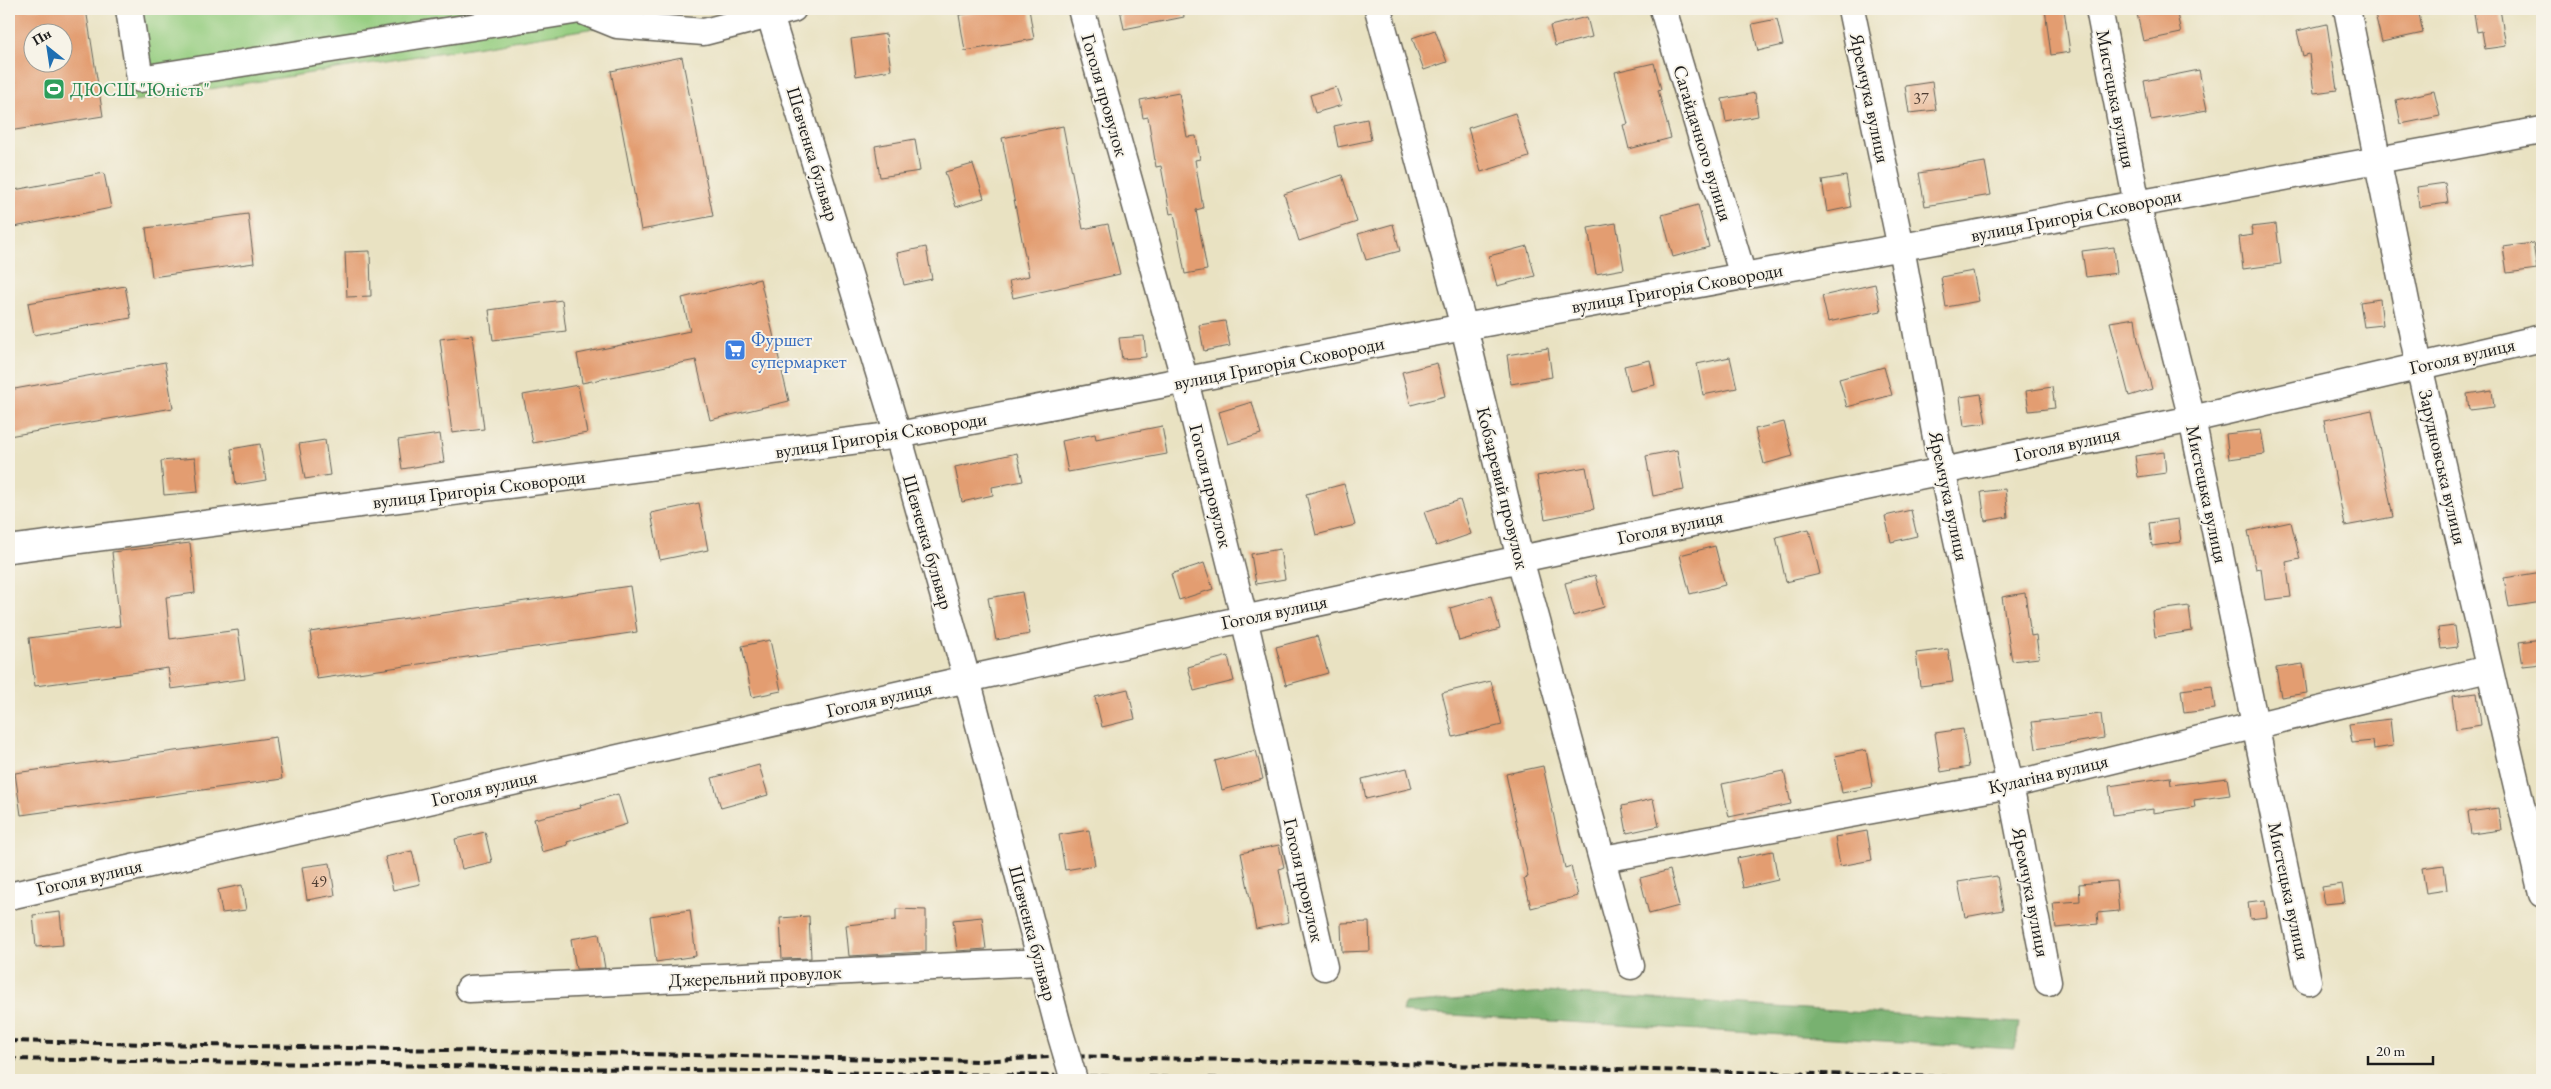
<svg xmlns="http://www.w3.org/2000/svg" width="2551" height="1089" viewBox="0 0 2551 1089" font-family="'EB Garamond',serif">
<style>
.green{fill:#96ce81;stroke:#59754e}
.forest{fill:#78b16f;stroke:#4a6646}
.building{fill:#e39d71;fill-rule:evenodd}
.lines{fill:none;stroke-linecap:round;stroke-linejoin:round}
.minor-casing{stroke:#646156;stroke-width:29}
.minor{stroke:#fff;stroke-width:26}
.rail{stroke:#1c1c1c;stroke-width:4;stroke-dasharray:8 4;stroke-linecap:butt}
.minor-bridge-casing{stroke:#646156;stroke-width:29;stroke-linecap:butt}
.minor-bridge{stroke:#fff;stroke-width:26}
.labels{text-anchor:middle;dominant-baseline:central;stroke-width:4;stroke-linejoin:round;paint-order:stroke}
.number-label{font-size:16px;fill:#4e3c31}
.leisure-label{font-size:19px;fill:#27864d;stroke:#f7f3e8;text-anchor:start}
.street-label{font-size:19px;fill:#1c1c1c;stroke:#f7f3e8}
.shop-label{font-size:19px;fill:#366cbe;stroke:#f7f3e8;text-anchor:start}
</style>
<rect width="100%" height="100%" fill="#f7f3e8"/>
<filter id="ink" filterUnits="userSpaceOnUse"><feTurbulence type="fractalNoise" baseFrequency=".02" numOctaves="2"/><feDisplacementMap in="SourceGraphic" scale="10" xChannelSelector="R" yChannelSelector="G"/><feConvolveMatrix kernelMatrix="1 2 1 2 8 2 1 2 1" color-interpolation-filters="sRGB"/></filter>
<filter id="wash" filterUnits="userSpaceOnUse"><feTurbulence type="fractalNoise" baseFrequency=".0096" numOctaves="4" result="noise"/><feDisplacementMap in="SourceGraphic" scale="20" xChannelSelector="R" yChannelSelector="G"/><feGaussianBlur stdDeviation="1.12" result="paint"/><feColorMatrix in="noise" values="0 0 0 0 0 0 0 0 0 0 0 0 0 0 0 0 0 1.4 0 .05"/><feComposite in="paint" operator="in"/></filter>
<g filter="url(#wash)">
<rect width="100%" height="100%" fill="#e9e2c2"/>
<path class="green" d="M119 9H604L607 26 134 101Z"/>
<path class="forest" d="M1545 992 2019 1023 2015 1049 1402 1012 1404 1004Z"/>
<g id="blocks">
<path class="building" d="M9 9H86L103 116 9 131ZM32 32H62V62H32Z
M995 9H1029L1034 39 965 51 959 15Z
M1120 9H1183L1184 17 1124 29Z
M2045 9H2064L2070 52 2051 55Z
M2136 9H2176L2181 33 2143 41Z
M2399 9H2418L2423 33 2382 42 2375 14Z
M2500 9 2506 46 2485 49 2482 31 2477 32 2474 13Z
M1587 17 1592 37 1555 46 1550 26Z
M1777 19 1783 45 1758 51 1752 24Z
M2327 24 2337 90 2314 93 2309 54 2303 56 2297 31Z
M1435 30 1447 62 1424 70 1412 38Z
M886 34 891 70 856 76 851 39Z
M682 57 713 216 641 230 611 71Z
M1654 63 1661 89 1658 90 1671 138 1629 149 1623 125 1628 124 1615 72Z
M2199 70 2207 110 2151 120 2144 81Z
M1932 82 1936 110 1909 113 1905 86Z
M1336 87 1342 105 1315 113 1310 95Z
M2434 91 2440 116 2401 124 2396 100Z
M1179 93 1187 137 1196 136 1200 159 1195 160 1203 208 1196 210 1207 270 1185 274 1174 213 1170 214 1161 166 1156 167 1148 117 1143 118 1140 100Z
M1755 93 1758 116 1726 122 1722 99Z
M1515 113 1529 157 1481 172 1468 128Z
M1367 119 1371 140 1338 147 1334 126Z
M1063 126 1083 229 1108 224 1120 274 1013 298 1009 281 1029 276 1002 138Z
M915 139 920 171 880 177 875 146Z
M1985 162 1991 195 1925 206 1919 173Z
M973 164 984 198 956 207 945 172Z
M104 173 111 208 9 228V191Z
M1342 175 1357 222 1299 241 1284 194Z
M1846 176 1851 207 1827 212 1822 180Z
M2445 183 2448 203 2419 207 2417 187Z
M1698 205 1709 247 1673 257 1662 215Z
M248 214 254 263 152 277 146 228Z
M1616 223 1624 269 1596 274 1588 228Z
M1393 224 1400 251 1366 260 1358 234Z
M2276 224 2281 264 2243 269 2239 237 2253 235 2251 227Z
M2533 243 2537 269 2507 273 2503 247Z
M1527 246 1535 276 1497 286 1489 256Z
M926 247 932 279 904 285 897 253Z
M2114 247 2117 273 2086 277 2082 251Z
M370 251 371 296 347 297 345 252Z
M1973 271 1979 301 1946 307 1941 277Z
M760 279 789 401 710 420 696 360 582 383 577 354 690 331 682 298Z
M1875 284 1881 311 1828 322 1822 296Z
M125 286 131 318 34 335 28 303Z
M2380 299 2383 325 2364 327 2360 302Z
M562 300 566 331 493 340 489 310Z
M2135 318 2138 340 2152 389 2129 396 2110 322Z
M1225 321 1230 346 1204 351 1199 325Z
M472 335 484 429 452 433 440 339Z
M1144 336 1146 357 1122 359 1119 338Z
M1548 348 1552 377 1511 384 1507 355Z
M1730 357 1737 388 1703 395 1697 364Z
M1650 360 1655 385 1630 391 1624 366Z
M165 362 173 408 9 436V390Z
M1437 363 1445 396 1411 405 1402 372Z
M1884 367 1892 395 1847 407 1839 379Z
M578 385 587 433 533 443 523 395Z
M2052 387 2055 408 2029 411 2026 391Z
M2492 390 2494 407 2469 410 2467 394Z
M1981 394 1986 423 1964 426 1960 397Z
M1252 402 1261 434 1228 444 1219 412Z
M2372 410 2393 517 2345 526 2324 420Z
M1784 422 1793 456 1764 464 1755 429Z
M1162 426 1167 454 1068 472 1062 441 1095 434 1096 439Z
M2261 430 2265 454 2229 459 2226 434Z
M440 434 444 462 402 469 398 440Z
M325 440 330 475 305 479 299 444Z
M260 444 266 480 236 485 231 449Z
M1677 450 1684 490 1653 496 1646 456Z
M2164 452 2166 473 2138 477 2135 456Z
M1017 453 1023 481 992 487 993 495 962 502 955 467Z
M195 458 198 492 164 495 161 461Z
M1586 467 1594 509 1545 519 1537 476Z
M1344 484 1355 525 1316 535 1306 494Z
M2005 489 2008 517 1985 521 1981 492Z
M1460 500 1471 534 1436 546 1424 512Z
M699 503 708 550 660 560 651 513Z
M1911 510 1917 536 1891 542 1885 516Z
M2178 519 2181 542 2152 546 2149 523Z
M2291 522 2300 559 2286 562 2291 597 2265 600 2261 568 2256 569 2248 531Z
M1809 529 1820 574 1786 582 1776 537Z
M190 543 195 593 166 597 170 639 238 630 245 679 171 689 168 668 35 686 29 638 120 626 112 552Z
M1715 546 1725 585 1690 594 1680 555Z
M1280 549 1285 579 1256 584 1251 554Z
M1204 563 1213 589 1179 600 1171 574Z
M2542 572V602L2509 607 2504 578Z
M1595 575 1604 607 1573 616 1565 583Z
M630 586 637 632 317 679 310 632Z
M1022 592 1030 634 996 640 988 598Z
M2025 593 2031 636 2036 635 2039 658 2012 661 2002 597Z
M1491 596 1500 629 1459 641 1450 608Z
M2189 606 2192 631 2155 637 2152 611Z
M2455 626 2458 647 2441 649 2438 628Z
M1317 636 1328 673 1286 685 1276 647Z
M2542 639V664L2523 666 2519 642Z
M770 640 781 691 752 697 742 646Z
M1948 649 1953 682 1920 686 1916 653Z
M1228 656 1234 681 1194 691 1188 667Z
M2303 664 2307 693 2281 697 2276 668Z
M1491 681 1502 725 1453 737 1442 693Z
M2212 686 2215 709 2184 713 2181 690Z
M1128 689 1135 719 1102 727 1095 697Z
M2477 693 2481 725 2456 729 2452 696Z
M2101 714 2104 738 2036 749 2032 722Z
M2390 719 2393 746 2374 749 2373 741 2352 743 2349 724Z
M1963 729 1969 767 1941 772 1935 733Z
M276 737 282 779 21 815 15 773Z
M1256 750 1263 779 1222 790 1215 761Z
M1866 750 1873 787 1842 793 1835 756Z
M759 765 768 795 721 808 712 778Z
M1543 766 1565 868 1571 866 1578 896 1531 908 1524 878 1528 877 1506 774Z
M1407 768 1412 788 1366 799 1362 779Z
M1784 771 1791 804 1729 817 1722 784Z
M2170 777 2171 785 2227 778 2230 795 2194 800 2195 807 2153 813V809L2113 815 2109 786Z
M618 794 627 824 567 842 568 845 542 852 534 819 581 808 580 805Z
M1653 799 1659 826 1627 833 1622 806Z
M2498 808 2501 830 2471 834 2468 812Z
M1089 830 1095 865 1065 870 1059 835Z
M1867 831 1872 860 1840 866 1835 837Z
M485 832 492 862 462 869 455 839Z
M1279 845 1284 867 1279 869 1289 922 1256 929 1241 853Z
M412 851 420 884 393 890 385 857Z
M1773 851 1778 880 1743 888 1737 858Z
M330 863 335 895 307 900 302 867Z
M2444 865 2447 890 2426 893 2422 868Z
M1670 870 1679 906 1649 914 1640 878Z
M1997 876 2003 910 1965 917 1958 882Z
M2116 881 2119 911 2097 913 2098 924 2056 928 2053 903 2080 901 2079 884Z
M2342 884 2345 902 2325 904 2322 887Z
M242 885 246 910 222 913 218 890Z
M2265 900 2267 917 2250 919 2248 902Z
M896 909 926 910V952L849 956 846 925 896 920Z
M690 910 696 956 656 962 650 916Z
M60 912 63 945 36 947 33 915Z
M809 916 811 958 782 959 780 918Z
M982 917 986 949 957 951 953 920Z
M1369 922 1370 951 1342 952 1341 923Z
M599 934 605 968 576 969 571 939Z"/>
</g>
</g>
<g filter="url(#ink)">
<use href="#blocks" fill-opacity="0" stroke="#646156" stroke-width="1"/>
<g class="lines">
<g class="minor-casing">
<path id="minor" d="M129 9 140 79 580 10 617 25 704 32 793 9
M768 9 898 435 967 679 1058 1026
M1081 9 1185 381 1244 618 1324 967
M1378 9 1464 327 1520 559 1631 966
M1663 9 1743 276
M1851 9 1901 248 1942 470 2010 785 2048 982
M2099 9 2137 204 2192 419 2308 981
M2347 9 2419 366 2542 894
M9 549 898 435 1464 327 2542 130
M1603 859 2010 785 2488 669
M9 896 967 679 1520 559 2192 419 2542 338
M469 989 1041 962"/>
</g>
<use href="#minor" class="minor"/>
<path class="rail" d="M9 1041 980 1061 1066 1056 2073 1080
M9 1059 1312 1080"/>
<g class="minor-bridge-casing">
<path id="minor-bridge" d="M1058 1026 1074 1080"/>
</g>
<use href="#minor-bridge" class="minor-bridge"/>
</g>
</g>
<defs>
<g id="stadium-square" transform="scale(1.125)"><rect x="-9" y="-9" width="18" height="18" rx="4" fill="#2e9e5b" stroke="#f7f3e8"/><path d="M0-5a6.5 5 0 1 0 0 10a6.5 5 0 1 0 0-10ZM-3.5-1.8h7v3.6h-7Z" fill="#fff"/></g>
<g id="supermarket-square" transform="scale(1.125)"><rect x="-9" y="-9" width="18" height="18" rx="4" fill="#3f7fe0" stroke="#f7f3e8"/><path d="M-6-5.5h2.5l.6 2H6L4.5 2H-2.5L-4.4-4H-6ZM-1.5 3.2a1.3 1.3 0 1 0 .1 0ZM3 3.2a1.3 1.3 0 1 0 .1 0Z" fill="#fff"/></g>
</defs>
<g fill-rule="evenodd">
<use href="#stadium-square" x="54" y="89"/>
<use href="#supermarket-square" x="735" y="350"/>
</g>
<g class="labels">
<g class="number-label">
<text x="1921" y="98">37</text>
<text x="319" y="881">49</text>
</g>
<g class="leisure-label">
<text x="70" y="89">ДЮСШ "Юність"</text>
</g>
<g class="street-label">
<text transform="translate(1105 95) rotate(74)">Гоголя провулок</text>
<text transform="translate(1870 98) rotate(78)">Яремчука вулиця</text>
<text transform="translate(2116 99) rotate(79)">Мистецька вулиця</text>
<text transform="translate(1703 143) rotate(73)">Сагайдачного вулиця</text>
<text transform="translate(813 154) rotate(73)">Шевченка бульвар</text>
<text transform="translate(2076 215) rotate(-11)">вулиця Григорія Сковороди</text>
<text transform="translate(1677 288) rotate(-10)">вулиця Григорія Сковороди</text>
<text transform="translate(2462 356) rotate(-13)">Гоголя вулиця</text>
<text transform="translate(1279 363) rotate(-11)">вулиця Григорія Сковороди</text>
<text transform="translate(881 435) rotate(-9)">вулиця Григорія Сковороди</text>
<text transform="translate(2067 444) rotate(-12)">Гоголя вулиця</text>
<text transform="translate(2443 467) rotate(77)">Зарудновська вулиця</text>
<text transform="translate(1211 486) rotate(76)">Гоголя провулок</text>
<text transform="translate(1503 488) rotate(76)">Кобзаревий провулок</text>
<text transform="translate(479 489) rotate(-7)">вулиця Григорія Сковороди</text>
<text transform="translate(2207 494) rotate(78)">Мистецька вулиця</text>
<text transform="translate(1949 496) rotate(78)">Яремчука вулиця</text>
<text transform="translate(1670 527) rotate(-12)">Гоголя вулиця</text>
<text transform="translate(928 542) rotate(74)">Шевченка бульвар</text>
<text transform="translate(1274 612) rotate(-12)">Гоголя вулиця</text>
<text transform="translate(879 699) rotate(-13)">Гоголя вулиця</text>
<text transform="translate(2048 774) rotate(-13)">Кулагіна вулиця</text>
<text transform="translate(484 788) rotate(-13)">Гоголя вулиця</text>
<text transform="translate(89 877) rotate(-13)">Гоголя вулиця</text>
<text transform="translate(1304 880) rotate(77)">Гоголя провулок</text>
<text transform="translate(2289 891) rotate(78)">Мистецька вулиця</text>
<text transform="translate(2031 892) rotate(79)">Яремчука вулиця</text>
<text transform="translate(1033 933) rotate(75)">Шевченка бульвар</text>
<text transform="translate(755 976) rotate(-3)">Джерельний провулок</text>
</g>
<g class="shop-label">
<text x="751" y="339">Фуршет<tspan x="751" dy="22">супермаркет</tspan></text>
</g>
</g>
<rect width="2551" height="1089" fill="none" stroke="#f7f3e8" stroke-width="30"/>
<g transform="translate(48 48) rotate(330)"><circle r="24" fill="#f7f3e8" stroke="#9f9d96"/>
<path d="M0-4L9 19L0 12L-9 19Z" fill="#1f6fb2"/>
<text y="-8" font-size="14" font-weight="bold" text-anchor="middle" fill="#1c1c1c">Пн</text>
</g>
<path d="M2368 1056v8h65v-8" fill="none" stroke="#1c1c1c" stroke-width="2.5"/>
<text x="2376" y="1056" font-size="15" fill="#1c1c1c" stroke="#f7f3e8" stroke-width="4" paint-order="stroke">20 m</text>
</svg>
